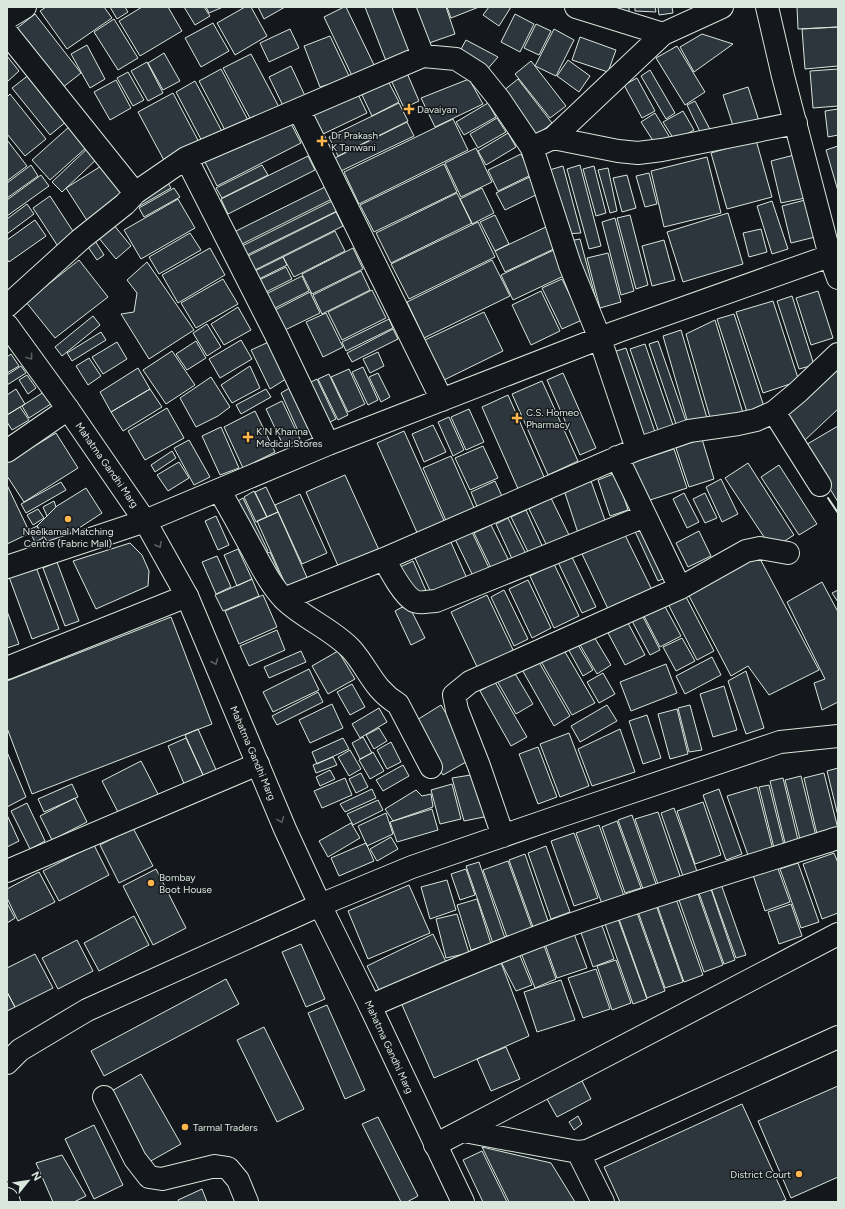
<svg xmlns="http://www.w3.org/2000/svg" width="845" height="1209" viewBox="0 0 845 1209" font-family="Figtree,sans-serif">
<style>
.building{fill:#2c363c;stroke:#d8e6dc}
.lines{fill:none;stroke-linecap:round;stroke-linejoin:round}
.minor-casing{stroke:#d8e6dc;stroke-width:24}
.major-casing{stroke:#d8e6dc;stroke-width:24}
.minor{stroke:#14181c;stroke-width:22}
.major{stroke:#14181c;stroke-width:22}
.wall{stroke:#d8e6dc;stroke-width:2}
.oneway{stroke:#59605f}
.poi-dot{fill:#ffb74d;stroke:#14181c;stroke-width:1.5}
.labels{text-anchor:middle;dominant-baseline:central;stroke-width:3;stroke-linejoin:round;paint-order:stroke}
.poi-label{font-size:10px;fill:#d8e6dc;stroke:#14181c;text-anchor:start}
.street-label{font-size:10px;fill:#d8e6dc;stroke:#14181c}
</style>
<rect width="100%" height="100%" fill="#14181c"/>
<path class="building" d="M46 7H104L112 18 67 49 40 11Z
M110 7H125L128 12 117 19Z
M142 7H168L182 31 140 56 119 21Z
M184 7H204L210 16 195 25Z
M206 7H223L209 13Z
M245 7H251L267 36 235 55 217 23Z
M258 7H285L264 19Z
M344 7H346L376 69 354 80 324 17Z
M365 7H401L417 49 386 61Z
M415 7H446L455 34 429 43Z
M447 7H479L451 18Z
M489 7H511L499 26 483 15Z
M615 7H629V12L615 10Z
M635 7H655L656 12 635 11Z
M658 7H672L673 13 659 15Z
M797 7H838V27L798 29Z
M35 14 81 73 57 92 11 33Z
M515 14 534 24 520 52 501 42Z
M114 19 138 58 118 70 94 32Z
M213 23 229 51 201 67 185 38Z
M536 24 551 31 539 55 524 48Z
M838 27V66L805 69 802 29Z
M290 29 299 48 269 62 260 43Z
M554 29 574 40 556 76 535 66Z
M702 34 733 44 694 72 680 47Z
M330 36 350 78 320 87 304 46Z
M580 37 616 50 608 72 572 60Z
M466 40 498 57 485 72 460 51Z
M87 45 105 79 90 88 71 54Z
M677 46 705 92 685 105 656 58Z
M164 53 180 81 163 90 148 63Z
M251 54 279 107 252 122 223 68Z
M7 56 19 71 7 82Z
M568 60 590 76 579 92 557 76Z
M531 61 566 106 550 118 515 74Z
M147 62 163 93 148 101 131 71Z
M291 66 307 100 285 110 269 77Z
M221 69 250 124 228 136 199 81Z
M838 69V106L813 108 810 71Z
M650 70 675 113 666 119 641 76Z
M128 72 144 100 133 106 117 78Z
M407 73 419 101 404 108 391 80Z
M30 74 67 121 50 135 12 88Z
M637 78 655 111 642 118 624 85Z
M469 79 483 104 435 127 421 98Z
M518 79 552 123 537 135 503 91Z
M116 80 131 108 110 120 94 92Z
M195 81 225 137 205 147 176 92Z
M388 81 399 102 372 116 362 95Z
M748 87 760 124 735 132 723 95Z
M356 90 367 113 321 135 310 112Z
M173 93 201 146 166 164 138 112Z
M10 94 46 139 25 156 7 134V97Z
M695 101 713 135 703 138 687 105Z
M399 103 408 121 338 156 329 137Z
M488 103 496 117 464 135 456 122Z
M838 109V135L828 137 825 111Z
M683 111 694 130 675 141 663 122Z
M655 113 672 141 659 150 641 122Z
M288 118 301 143 217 186 204 160Z
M497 118 506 132 478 148 470 134Z
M453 119 468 150 359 204 344 172Z
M407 122 414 136 341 171 335 158Z
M70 126 88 146 50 180 32 160Z
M508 133 516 147 486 165 478 151Z
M7 140 27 166 7 181Z
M756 140 772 197 727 209 711 153Z
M90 146 100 156 62 192 52 182Z
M838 146V191L826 150Z
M476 148 492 182 461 197 445 163Z
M521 154 531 175 498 191 488 170Z
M794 155 805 198 781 203 771 161Z
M308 156 315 170 228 214 221 199Z
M707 157 721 213 664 227 651 171Z
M106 163 128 197 88 222 66 188Z
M444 164 457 192 374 232 360 205Z
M31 165 38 176 7 198V183Z
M262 165 268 175 222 198 216 188Z
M580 165 601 246 589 249 567 169Z
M563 166 581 233 564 234 546 171Z
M594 166 606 213 596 216 583 169Z
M608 168 617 211 610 213 598 170Z
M649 173 657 204 645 207 636 176Z
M536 174 544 191 505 210 496 193Z
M41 175 49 186 7 216V200Z
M627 175 636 208 622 212 613 178Z
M166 179 171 188 136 208 131 199Z
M325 187 332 199 240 245 234 232Z
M174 188 180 197 144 217 139 208Z
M482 188 494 213 472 224 460 199Z
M457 193 472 223 391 263 376 233Z
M50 196 78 239 61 251 33 208Z
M178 199 195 228 141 259 124 230Z
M805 200 815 237 791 243 782 206Z
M332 201 337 211 247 255 242 246Z
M772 201 788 249 772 254 757 206Z
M27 204 34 214 7 234V219Z
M336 212 343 226 255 270 248 256Z
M728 213 743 264 683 282 667 232Z
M495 215 509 244 495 251 480 222Z
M630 215 648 285 636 289 617 218Z
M615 218 634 291 621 295 602 222Z
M35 220 46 236 9 262 7 259V240Z
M478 222 495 257 409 299 391 264Z
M113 224 131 246 116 259 98 237Z
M550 225 560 246 505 272 495 251Z
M761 229 767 252 749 257 743 233Z
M335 231 345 251 294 277 283 257Z
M190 233 201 250 159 274 149 257Z
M92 236 104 255 97 260 84 241Z
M580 239 598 307 569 241Z
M664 240 675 280 652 286 642 246Z
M210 248 225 275 178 303 162 275Z
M353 248 363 269 312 294 302 274Z
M558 248 570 273 513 300 501 275Z
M608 253 621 302 600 308 587 258Z
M283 257 287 265 257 280 253 272Z
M79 260 108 297 55 338 26 302Z
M492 260 510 296 424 338 407 302Z
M147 262 194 330 149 359 121 314 134 312 137 293 127 280Z
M286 267 292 279 264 293 257 281Z
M361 271 370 290 322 314 313 295Z
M302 276 309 291 271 310 264 295Z
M223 279 238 304 196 328 181 303Z
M562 279 582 320 562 329 542 288Z
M372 290 386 318 342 340 328 312Z
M541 291 560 331 531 345 512 305Z
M818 291 833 338 811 345 796 298Z
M310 292 320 313 285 330 275 310Z
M792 296 814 365 799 369 777 301Z
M773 301 799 381 763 393 736 312Z
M238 307 251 330 224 345 211 324Z
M484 312 503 351 444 380 425 340Z
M326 313 343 347 323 357 306 322Z
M734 314 766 413 749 418 717 319Z
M93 316 100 325 62 356 55 347Z
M389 319 393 328 346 351 342 342Z
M715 320 743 413 711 421 686 334Z
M207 324 221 347 207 356 193 333Z
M393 329 398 339 352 362 347 353Z
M681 330 707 418 688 423 663 336Z
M101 332 106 340 72 361 67 353Z
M241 340 252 359 220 378 209 359Z
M273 340 289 377 270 389 251 350Z
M196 341 206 358 187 370 176 354Z
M658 341 687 424 677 427 649 344Z
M117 342 127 359 103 374 92 357Z
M645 344 674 428 659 433 630 349Z
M626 348 655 432 639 437 610 353Z
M172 351 195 385 166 404 143 370Z
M378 352 384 366 370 373 363 359Z
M11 354 19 366 7 373V357Z
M89 358 101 376 88 385 76 366Z
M838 365V409L805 440 783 415Z
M21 366 26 373 7 385V375Z
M250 366 260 388 232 403 221 385Z
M363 367 378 400 368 405 352 372Z
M138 368 150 389 111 412 100 392Z
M349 369 365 404 348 412 331 377Z
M378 373 390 397 381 402 369 377Z
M563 373 596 448 580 455 547 380Z
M329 374 348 415 338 420 318 379Z
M27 375 36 388 28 394 19 380Z
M211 377 230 407 218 416 196 427 180 398Z
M317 379 336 419 324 425 305 385Z
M542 381 578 461 548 475 512 394Z
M293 386 315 429 300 435 281 393Z
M16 389 25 404 7 415V395Z
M150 389 162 407 123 431 111 412Z
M266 389 271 397 241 414 236 405Z
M47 390 54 402 29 418 22 406Z
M508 395 545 479 519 491 482 407Z
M282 401 300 439 284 447 266 409Z
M20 407 29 420 12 430 7 422V415Z
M167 408 184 438 145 460 128 431Z
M469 409 484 442 466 450 451 417Z
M255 411 275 452 243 468 224 427Z
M449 417 464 450 453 456 438 422Z
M433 425 446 452 424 462 412 434Z
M838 426V502L804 446Z
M221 427 239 468 220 475 202 436Z
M404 431 446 525 419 537 377 443Z
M56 433 78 468 24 502 7 476V463Z
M702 439 714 479 689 487 676 448Z
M189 440 210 477 194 485 174 448Z
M483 446 498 478 470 490 455 458Z
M674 449 687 488 644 502 632 463Z
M172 451 176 458 155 472 151 465Z
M451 456 475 510 447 523 423 468Z
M179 462 189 478 168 491 157 475Z
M748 463 794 535 772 549 725 478Z
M779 465 817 524 799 535 761 477Z
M616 473 628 510 610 516 598 480Z
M345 475 379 550 339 568 306 492Z
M721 479 738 514 722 522 706 487Z
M495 481 506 505 481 516 471 492Z
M591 481 607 526 579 536 564 490Z
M61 482 66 490 26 513 21 504Z
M7 485 30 533 7 544Z
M266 487 278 512 267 517 255 492Z
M86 488 102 513 73 532 48 543 37 526 57 506Z
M254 491 267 517 256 522 244 497Z
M684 493 699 522 687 528 673 499Z
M705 493 717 518 705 523 693 499Z
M300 494 327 553 302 564 275 505Z
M243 498 268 551 261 552 236 502Z
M551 498 570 537 548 548 529 509Z
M54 501 56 507 47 516 43 507Z
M38 509 44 518 33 525 27 515Z
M526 510 544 550 530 556 511 517Z
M278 512 309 582 288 590 257 521Z
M216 516 229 545 218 550 205 521Z
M508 518 526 554 513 561 496 524Z
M646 520 672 575 658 581 633 527Z
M491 525 510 563 493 572 474 533Z
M37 526 43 538 35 542 29 530Z
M699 531 711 556 688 567 676 543Z
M472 532 489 568 473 576 455 539Z
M624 533 652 590 609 611 582 554Z
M450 540 469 583 434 599 414 556Z
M130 543 142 555 149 571 148 586 96 609 73 561Z
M238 549 252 579 237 586 224 555Z
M270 552 284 584 262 555Z
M571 555 596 607 582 613 558 562Z
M758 555 819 670 769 695 748 666 731 676 687 592Z
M217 556 231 587 216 594 202 562Z
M413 561 427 593 415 599 400 567Z
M57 562 79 621 65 626 43 568Z
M554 564 579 616 554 628 530 576Z
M36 567 59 629 32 639 9 577Z
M252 579 259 596 223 611 215 595Z
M528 580 551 628 532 638 509 589Z
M822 582 838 612V702L822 710 814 683 825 679 787 602Z
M504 590 528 639 514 646 491 597Z
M838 590V602L832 593Z
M684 593 714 651 697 660 667 602Z
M263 595 277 627 239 644 225 611Z
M487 595 515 654 479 671 451 612Z
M663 603 681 636 660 647 643 614Z
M408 604 425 638 411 645 395 611Z
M7 611 19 644 7 648Z
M642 615 660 650 650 655 632 621Z
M171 617 212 724 32 794 7 728V681Z
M628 623 645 655 625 665 608 633Z
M277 630 285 650 249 666 240 646Z
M593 635 611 665 597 674 579 643Z
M682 638 695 661 676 671 663 647Z
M575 640 593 670 583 676 566 645Z
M561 645 595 703 572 715 539 658Z
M301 651 306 662 269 678 264 667Z
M338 651 355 679 328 694 312 666Z
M536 657 570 716 554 726 520 666Z
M712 657 721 675 685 694 676 676Z
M666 664 677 693 631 711 620 682Z
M309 669 319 690 273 712 263 692Z
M513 670 533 704 516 714 496 679Z
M746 671 764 728 746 734 728 681Z
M603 673 615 694 599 703 587 682Z
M495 682 527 737 511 746 480 691Z
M352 684 365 707 350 715 337 692Z
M724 686 737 730 713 737 700 694Z
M318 692 323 702 277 725 272 716Z
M332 704 343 728 310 743 299 720Z
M441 705 473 758 443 775 412 723Z
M607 705 617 721 580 742 571 726Z
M690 705 702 750 689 752 678 708Z
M379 708 387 722 360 738 352 724Z
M677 709 688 754 670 759 658 714Z
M647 715 661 758 643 764 629 721Z
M379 728 387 741 374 749 366 735Z
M198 729 217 772 204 777 185 735Z
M620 729 635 772 592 786 578 749Z
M569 733 589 786 560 797 540 744Z
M363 737 372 753 360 759 352 743Z
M186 738 204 777 185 786 168 746Z
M343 738 349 749 317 764 312 752Z
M391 742 401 762 387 769 377 750Z
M538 747 557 797 538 804 519 754Z
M350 750 361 769 349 776 338 757Z
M7 752 26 797 7 807Z
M373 752 384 771 370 779 359 760Z
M333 757 337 765 316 773 313 765Z
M141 761 159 796 120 816 102 781Z
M403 765 409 776 383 791 376 780Z
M838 768V816L827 771Z
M330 770 335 779 320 786 316 777Z
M361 773 368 787 356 793 349 779Z
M824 773 838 829 817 834 804 778Z
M477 774 489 816 464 821 452 778Z
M801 776 816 836 800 839 785 780Z
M345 778 352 795 322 808 314 791Z
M783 778 799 844 786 847 770 781Z
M72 784 78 797 44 812 38 799Z
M452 784 461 819 440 824 431 790Z
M769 785 784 845 774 848 759 787Z
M757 787 773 850 749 858 727 796Z
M372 789 376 798 345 812 340 804Z
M719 789 742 854 726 860 703 795Z
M416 790 422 796 431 794 433 807 393 821 385 809Z
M75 798 87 822 52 840 40 816Z
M378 800 383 810 353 825 347 814Z
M703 802 721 855 695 864 677 811Z
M27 803 45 841 30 849 11 811Z
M674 808 698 874 684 879 661 813Z
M432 809 438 830 397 842 390 822Z
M658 812 681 879 659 887 635 819Z
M386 813 393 834 367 846 358 826Z
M7 815 19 841 7 847Z
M632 815 656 884 643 889 618 820Z
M617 821 641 888 625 893 602 827Z
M351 823 360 838 328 857 319 841Z
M599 825 624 896 602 904 576 833Z
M133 828 153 866 119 883 100 845Z
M574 833 598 898 574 906 551 841Z
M391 837 398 849 377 861 370 849Z
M366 843 374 861 339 876 331 858Z
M94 845 109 875 59 901 43 871Z
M546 846 570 912 551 919 528 853Z
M834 853 838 863V913L822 919 803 864Z
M525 854 548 921 533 927 509 860Z
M508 861 532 928 507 937 483 870Z
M479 862 507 944 495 949 466 866Z
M798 863 819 922 801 928 780 869Z
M777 866 790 902 765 911 753 875Z
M156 869 186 928 153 945 123 886Z
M466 869 475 895 460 900 451 874Z
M39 872 55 902 18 921 7 898V889Z
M447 880 456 910 430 919 421 887Z
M721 884 746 955 736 958 711 888Z
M409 885 430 933 368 959 348 911Z
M711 889 735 960 724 964 699 893Z
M698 894 723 965 704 972 679 900Z
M675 896 703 975 684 982 656 902Z
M477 899 491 944 471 950 457 905Z
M655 902 683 982 665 988 637 909Z
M7 903 15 918 7 923Z
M791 904 802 936 779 944 768 912Z
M636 910 665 991 647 998 618 916Z
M457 914 469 953 446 958 436 919Z
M134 916 149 945 99 971 84 943Z
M617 916 647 999 633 1004 604 921Z
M600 920 614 959 593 967 579 927Z
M573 931 587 968 557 978 544 941Z
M433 934 447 964 382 996 367 966Z
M77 940 93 971 58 989 42 958Z
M542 940 556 979 535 988 519 948Z
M301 944 325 999 306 1007 282 952Z
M518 951 532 985 516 991 500 960Z
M35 954 53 988 15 1007 7 992V968Z
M500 960 529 1036 434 1078 399 998Z
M616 960 631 1003 612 1010 597 966Z
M596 969 610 1009 583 1018 568 978Z
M226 979 239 1004 104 1076 91 1051Z
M561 980 575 1020 537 1032 524 992Z
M7 992 15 1007 7 1011Z
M327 1005 365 1090 345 1099 308 1013Z
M264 1027 304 1109 277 1122 237 1040Z
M506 1047 520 1079 491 1091 477 1059Z
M577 1071 591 1099 557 1117 542 1090Z
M141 1074 181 1144 149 1162 110 1092Z
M838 1086V1177L791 1198 758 1121Z
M742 1104 786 1200 780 1202H620L604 1167Z
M578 1116 582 1124 574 1130 569 1122Z
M378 1117 418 1196 407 1202H401L362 1124Z
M94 1125 123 1185 94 1199 65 1139Z
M482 1147 551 1163 575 1202H509Z
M482 1151 507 1202H483L463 1160Z
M62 1155 86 1196 74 1202H53L36 1163Z
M202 1189 207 1202H179L178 1200Z"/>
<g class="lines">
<g class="minor-casing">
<path id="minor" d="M404 7 423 56
M576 7 663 34
M767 7 783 76 830 256 838 278
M7 18 25 7
M7 33 135 193
M299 110 442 400
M553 138 618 151 638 153 662 150 796 123
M542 143 553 138 663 34 722 7
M186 158 277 337 328 444
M7 306 81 239 125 204 135 193 186 158 423 56 456 59 478 73 499 99 532 148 570 265 600 339 637 449
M774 412 820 485
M7 451 68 409
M617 457 680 588
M219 490C231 510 242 531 253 551 262 568 272 587 285 600 305 619 332 629 351 649 369 669 373 689 398 704L431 767
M384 559C390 570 403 595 414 601 420 604 429 601 436 601L645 516
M7 567 145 521 328 444 616 332 838 253
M284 599 384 559 637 449 689 431 738 424 756 420 774 412 798 392 838 354
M7 668 187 596
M503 836 479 766 457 710 454 695 470 682 680 588 746 551 760 548 788 553
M7 871 258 764
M370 1006C434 978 498 951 564 927 654 895 746 867 838 838
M7 1063 20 1050 87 1010 320 905 412 867 563 815 780 742 838 736
M104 1097 135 1159 149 1177 162 1179 215 1166 228 1168 238 1180 247 1202
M464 1131 578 1152 587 1151 838 1037
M435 1145 838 934
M578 1152 603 1202"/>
</g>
<g class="major-casing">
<path id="major" d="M7 325 68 409 145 521 187 596 285 829 320 905 370 1006 463 1202
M7 1199 9 1202"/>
</g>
<use href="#minor" class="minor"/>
<use href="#major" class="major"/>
<path class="wall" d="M828 498 838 513"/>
</g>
<defs><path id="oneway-chevron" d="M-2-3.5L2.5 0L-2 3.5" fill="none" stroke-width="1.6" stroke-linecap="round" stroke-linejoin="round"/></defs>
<g class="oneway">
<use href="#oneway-chevron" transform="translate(30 357) rotate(54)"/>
<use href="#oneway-chevron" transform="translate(159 545) rotate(61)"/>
<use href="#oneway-chevron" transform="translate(215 662) rotate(67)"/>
<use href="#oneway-chevron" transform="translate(281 820) rotate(68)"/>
</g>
<g class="poi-dot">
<path d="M407 103h4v4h4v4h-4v4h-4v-4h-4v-4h4z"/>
<path d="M320 135h4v4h4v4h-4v4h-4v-4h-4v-4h4z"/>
<path d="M515 412h4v4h4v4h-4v4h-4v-4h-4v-4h4z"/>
<path d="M246 431h4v4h4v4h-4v4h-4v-4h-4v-4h4z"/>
<circle cx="68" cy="519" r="4"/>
<circle cx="151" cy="883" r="4"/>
<circle cx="185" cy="1127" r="4"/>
<circle cx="799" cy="1174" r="4"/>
</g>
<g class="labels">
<g class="poi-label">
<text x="417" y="109">Davaiyan</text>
<text x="331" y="135">Dr Prakash<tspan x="331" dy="12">K Tanwani</tspan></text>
<text x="526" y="412">C.S. Homeo<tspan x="526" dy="12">Pharmacy</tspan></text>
<text x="256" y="431">K N Khanna<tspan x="256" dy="12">Medical Stores</tspan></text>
<text x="68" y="531" text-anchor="middle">Neelkamal Matching<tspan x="68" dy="12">Centre (Fabric Mall)</tspan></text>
<text x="159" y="877">Bombay<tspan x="159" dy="12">Boot House</tspan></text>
<text x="193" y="1127">Tarmal Traders</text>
<text x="791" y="1174" text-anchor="end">District Court</text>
</g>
<g class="street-label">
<text transform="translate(107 465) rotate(55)">Mahatma Gandhi Marg</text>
<text transform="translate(253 753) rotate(67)">Mahatma Gandhi Marg</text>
<text transform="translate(389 1047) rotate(65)">Mahatma Gandhi Marg</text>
</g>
</g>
<rect width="845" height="1209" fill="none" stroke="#d8e6dc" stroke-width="16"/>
<g transform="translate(28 1181) rotate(60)" stroke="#14181c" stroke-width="3" paint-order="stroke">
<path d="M0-3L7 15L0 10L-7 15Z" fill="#d8e6dc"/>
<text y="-6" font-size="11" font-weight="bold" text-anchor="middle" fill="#d8e6dc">N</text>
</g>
</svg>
